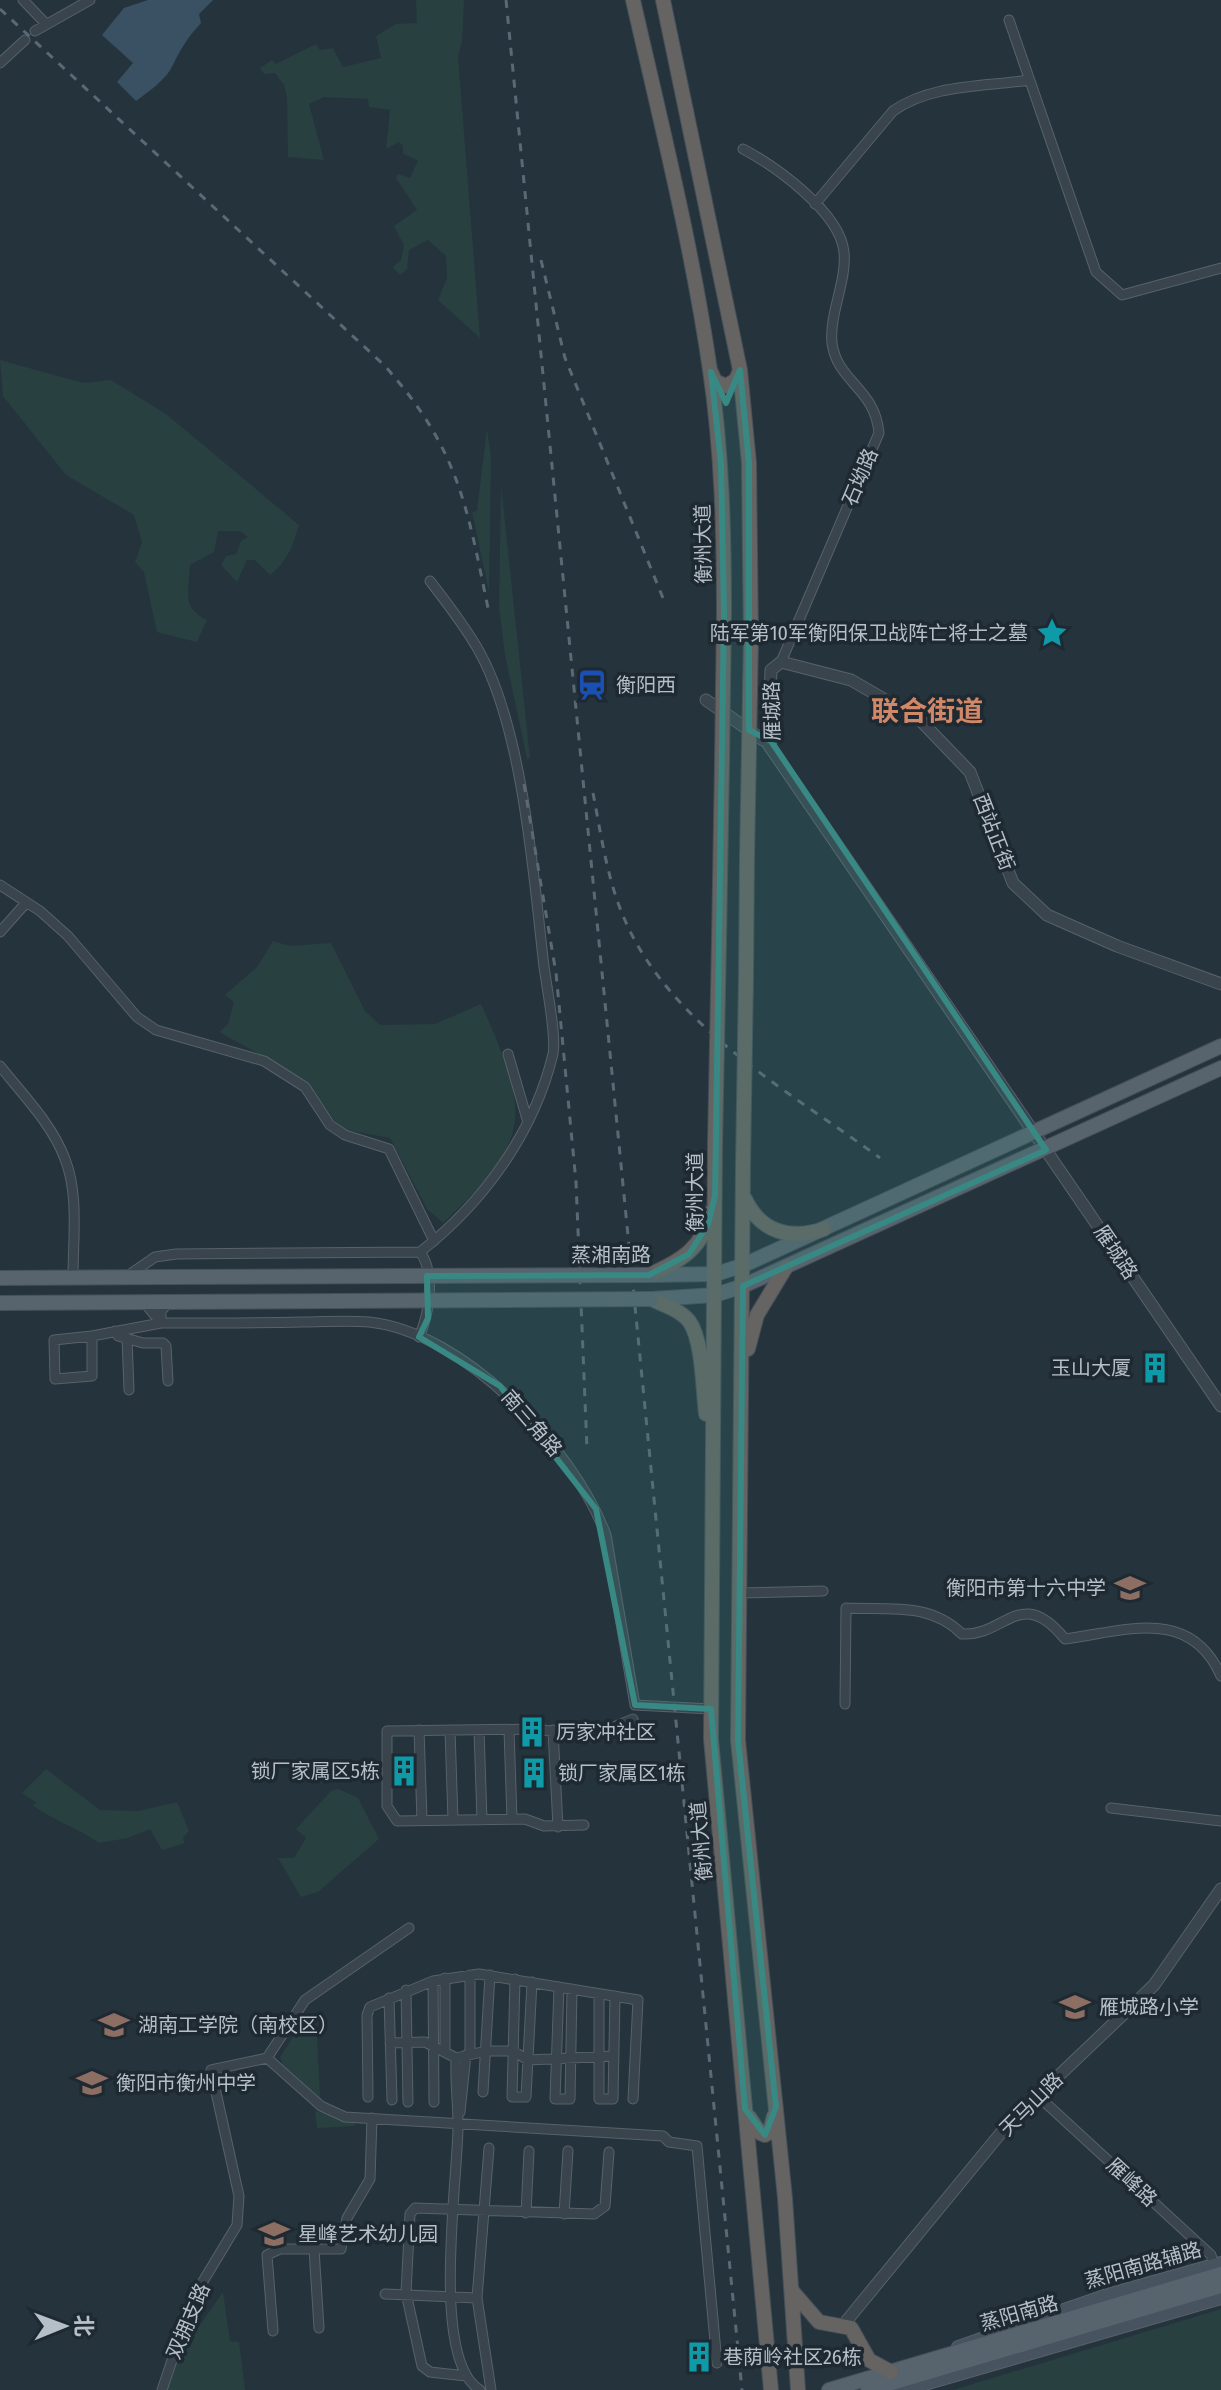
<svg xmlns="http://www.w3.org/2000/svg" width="1221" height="2390" viewBox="0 0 1221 2390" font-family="'Fira Sans Condensed','Noto Sans SC',sans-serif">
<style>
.green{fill:#28403f}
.water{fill:#3a5164}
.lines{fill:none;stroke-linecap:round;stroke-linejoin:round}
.minor-casing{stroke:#57626b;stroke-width:11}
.tertiary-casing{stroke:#57626b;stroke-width:13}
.secondary-casing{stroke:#57626b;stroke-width:14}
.primary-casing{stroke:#455059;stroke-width:16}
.trunk-casing{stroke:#444f58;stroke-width:16}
.minor{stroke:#39444d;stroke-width:9}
.tertiary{stroke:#39444d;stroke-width:11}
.secondary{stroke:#475460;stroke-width:12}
.primary{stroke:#57636d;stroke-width:14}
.trunk{stroke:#656462;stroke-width:14}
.rail{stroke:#5b6974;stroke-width:3;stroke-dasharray:8 8;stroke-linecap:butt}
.primary-bridge-casing{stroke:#455059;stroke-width:16;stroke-linecap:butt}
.trunk-bridge-casing{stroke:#444f58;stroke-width:16;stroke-linecap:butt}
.primary-bridge{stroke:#57636d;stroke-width:14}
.trunk-bridge{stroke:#656462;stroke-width:14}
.marked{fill:#388884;fill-opacity:0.2;stroke:#388884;stroke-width:6;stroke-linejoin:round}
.labels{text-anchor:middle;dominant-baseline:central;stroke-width:7;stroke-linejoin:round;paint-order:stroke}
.street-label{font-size:20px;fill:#b5bfc8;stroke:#1e2932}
.poi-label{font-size:20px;fill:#b5bfc8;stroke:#1e2932;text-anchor:start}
.district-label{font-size:28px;font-weight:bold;fill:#d08868;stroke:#1e2932}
</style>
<rect width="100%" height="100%" fill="#25333d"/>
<path class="green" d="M416 0H464L462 42 458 56 480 338 438 300 447 278 446 256 428 240 409 250 407 269 400 275 393 267 401 260 404 245 394 226 417 210 396 178 398 174 410 178 418 160 403 154V146L399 142 386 149 390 110 369 107 368 99 324 97 309 104 324 160 288 157 287 98 284 85 275 73 264 74 260 68 272 60 276 64 316 44 320 50 333 48 343 67 381 58 376 36 396 24 417 23Z
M0 360 83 383 111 380 166 414 299 525C293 546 287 562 270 575L255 560H247L237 582 221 565 226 556 236 554 241 541 248 537 240 531H218L214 552 190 565C189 592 181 607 207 620L197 642 157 632 144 572 135 562 142 542 134 515 66 475 3 396Z
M487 429 491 457 489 592 472 512 477 511Z
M501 485 530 758 527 759 505 655 499 608Z
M273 941 290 946 331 943 365 1011 380 1025 435 1024 481 1004C530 1113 534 1139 443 1223L427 1209 390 1138 347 1130 336 1123 307 1081 219 1032 228 1024 234 1002 225 995 258 966Z
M46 1769 100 1810 139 1811 177 1802 189 1831 183 1838 185 1843 162 1850 150 1829 128 1838 99 1843C78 1828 54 1821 32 1805L37 1803 22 1793Z
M338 1789 358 1798 379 1839 318 1892 301 1897 278 1858H294L306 1838 296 1829 331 1791Z
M316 2014 320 2098 283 2065 280 2057 305 2019Z
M315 2111 357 2122 354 2126 317 2128Z
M223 2292 230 2341 239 2342 245 2390H167L172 2365Z
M1221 2309V2390H953Z"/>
<path class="water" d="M148 0H213L199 14 201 23C188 37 181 48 173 65 166 80 149 91 136 101L117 82 133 63 102 35 124 8Z"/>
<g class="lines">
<g class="minor-casing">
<path id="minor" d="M23 0 46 24
M1009 20 1096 272 1122 295 1221 268
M35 31 90 0
M0 63 25 40
M743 149C775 166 840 212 844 252 847 281 829 314 832 343 837 382 875 388 879 433L781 662
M815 204 893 111C931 84 984 87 1029 80
M0 885 40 911 68 936 137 1017 156 1030 264 1061 305 1087 330 1125 345 1135 389 1149 434 1241
M0 932 25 904
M508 1054 527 1119
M0 1066C23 1095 52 1124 65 1159 79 1194 73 1240 73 1277
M126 1277 155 1257 176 1254 420 1252C483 1203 534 1133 553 1054 557 1036 545 980 543 958 533 869 522 728 479 651 465 626 447 603 430 581
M144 1302 161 1323C208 1323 255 1323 302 1322 324 1322 347 1320 369 1322 465 1332 574 1449 606 1535L635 1705 711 1709
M115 1331 118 1336 143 1343H163L166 1346 168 1381
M92 1336 54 1340 55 1379 92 1376V1336L161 1323V1311L169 1302
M419 1337C429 1315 436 1273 420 1252
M127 1338 129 1390
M739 1593 823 1591
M845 1704 846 1608C889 1610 930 1602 962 1634 1005 1637 1020 1584 1065 1639 1125 1631 1190 1606 1221 1676
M419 1730 422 1820
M450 1730 453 1820
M479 1730 482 1820
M509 1730 512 1819
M553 1730 558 1827
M1111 1808 1221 1821
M584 1825 544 1826 525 1819 397 1821 387 1806V1731L536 1729 589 1737 633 1719
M470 1975V2054
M445 1978V2051
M515 1979 512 2097H526L532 1982
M433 1981 434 2102
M559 1987 555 2099H570L572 1989
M406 1990 408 2102
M599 1994V2099H613L615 1996
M389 1998 392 2100
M390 2043 425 2042 456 2058 486 2051H513L528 2060 614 2056
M267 2058 305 2000 409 1928
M456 2058C455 2081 458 2103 458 2126 458 2180 430 2360 480 2390
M483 2092 490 1975
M1038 2096 1211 2255 1215 2268
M368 2097 367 2015 370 2007 433 1981 479 1974 638 2000 633 2099
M460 2112 466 2055
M489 2148 477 2298 491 2390
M526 2213 529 2151
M564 2214 568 2151
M314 2249 319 2328
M385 2294 477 2298
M273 2331 267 2255 280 2249H341L347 2218 370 2179 372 2118
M466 2376 430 2372 422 2366 406 2293 410 2214 415 2208 594 2214 605 2206 609 2152
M162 2390 193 2298 237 2225 239 2196 211 2070 267 2058 321 2106 345 2117 663 2136 669 2142 697 2146 717 2363"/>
</g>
<g class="tertiary-casing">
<path id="tertiary" d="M781 662 771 670 768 744 1221 1406
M781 662 851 680 920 720 970 772 1013 883 1047 915 1117 946 1221 984
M706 700 763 740 771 741
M844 2324 1009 2123 1154 1985 1221 1889"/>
</g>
<g class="secondary-casing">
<path id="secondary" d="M958 2347 1104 2296 1221 2263
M880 2389 904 2390 1221 2298"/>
</g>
<g class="primary-casing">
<path id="primary" d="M649 1275 716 1274 744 1265 1221 1046
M0 1278 169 1277
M652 1299 715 1295 743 1286 1221 1068
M0 1303 169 1302
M829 2390 1221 2274
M868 2390 1221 2286"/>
</g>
<g class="trunk-casing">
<path id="trunk" d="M633 0C661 123 692 246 710 370 722 451 724 532 724 614
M663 0 740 370 749 463 751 639
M711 372 715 381 726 386 736 380 740 370
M719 941 722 762
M746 977 747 858
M715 1145 711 1739 771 2390
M743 1166 738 1740 785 2198 798 2390
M745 1199C761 1233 791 1240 824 1229
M649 1275C681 1261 703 1248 711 1212
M651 1299C664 1305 680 1310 689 1321 703 1340 703 1391 706 1414
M748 1349 757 1315 786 1267
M749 2117 760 2133 765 2135 770 2132 774 2116
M793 2292 819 2322 851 2328 869 2360 891 2372"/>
</g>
<use href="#minor" class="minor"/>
<use href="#tertiary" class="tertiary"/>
<use href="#secondary" class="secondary"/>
<use href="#primary" class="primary"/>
<use href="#trunk" class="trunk"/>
<path class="rail" d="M506 0 742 2390
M0 9 384 365C459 449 467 506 489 613
M541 260 565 358 663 598
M524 784 556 973 576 1182 587 1449
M593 793C601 834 607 879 624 918 670 1026 789 1091 880 1158"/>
<g class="primary-bridge-casing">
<path id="primary-bridge" d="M169 1277 649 1275
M169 1302 651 1299"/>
</g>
<g class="trunk-bridge-casing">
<path id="trunk-bridge" d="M722 762 724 614
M747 858 751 639
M715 1145 719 941
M743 1166 746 977"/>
</g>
<use href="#primary-bridge" class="primary-bridge"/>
<use href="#trunk-bridge" class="trunk-bridge"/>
</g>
<path class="marked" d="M740 370 749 463V730L771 741 1046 1150 743 1286 738 1740 776 2107 765 2135 745 2109 711 1709 635 1705 596 1509 500 1386 419 1337 428 1318 427 1276 649 1275 689 1254 708 1224 715 1196 724 614 721 464 711 372 726 403Z"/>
<defs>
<g id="sight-bare" transform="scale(2.4)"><path d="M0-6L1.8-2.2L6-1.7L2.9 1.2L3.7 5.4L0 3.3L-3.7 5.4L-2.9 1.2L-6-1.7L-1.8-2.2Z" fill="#0f9aa8" stroke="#1e2932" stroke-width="2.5" paint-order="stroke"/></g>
<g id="station-bare" transform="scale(2.4)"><path d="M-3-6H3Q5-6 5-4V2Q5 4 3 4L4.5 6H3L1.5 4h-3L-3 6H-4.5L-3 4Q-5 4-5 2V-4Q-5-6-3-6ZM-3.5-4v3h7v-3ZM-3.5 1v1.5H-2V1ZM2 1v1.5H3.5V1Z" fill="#1a4fb4" stroke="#1e2932" stroke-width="2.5" paint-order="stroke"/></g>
<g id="building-bare" transform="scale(2.4)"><path d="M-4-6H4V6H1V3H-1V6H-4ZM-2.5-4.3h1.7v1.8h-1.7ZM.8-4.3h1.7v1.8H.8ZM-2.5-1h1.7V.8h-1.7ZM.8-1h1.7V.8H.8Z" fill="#0f9aa8" stroke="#1e2932" stroke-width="2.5" paint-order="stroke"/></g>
<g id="school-bare" transform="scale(2.4)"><path d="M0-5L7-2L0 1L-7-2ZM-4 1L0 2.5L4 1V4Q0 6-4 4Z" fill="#8d6e63" stroke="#1e2932" stroke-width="2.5" paint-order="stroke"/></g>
<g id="university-bare" transform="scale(2.4)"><path d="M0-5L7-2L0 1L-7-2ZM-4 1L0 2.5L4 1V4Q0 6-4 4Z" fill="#8d6e63" stroke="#1e2932" stroke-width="2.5" paint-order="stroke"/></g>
</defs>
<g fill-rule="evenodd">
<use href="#sight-bare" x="1052" y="633"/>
<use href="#station-bare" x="592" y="685"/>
<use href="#building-bare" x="1155" y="1368"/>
<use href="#school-bare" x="1130" y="1588"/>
<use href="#building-bare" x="532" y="1732"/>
<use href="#building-bare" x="404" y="1771"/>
<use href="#building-bare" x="534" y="1773"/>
<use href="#school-bare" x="1075" y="2007"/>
<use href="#university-bare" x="114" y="2025"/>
<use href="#school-bare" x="92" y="2083"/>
<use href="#school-bare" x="274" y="2234"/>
<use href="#building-bare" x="699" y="2357"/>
</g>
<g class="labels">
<g class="street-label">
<text transform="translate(860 477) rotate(-67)">石坳路</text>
<text transform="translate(703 544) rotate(-91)">衡州大道</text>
<text transform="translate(772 711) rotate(-91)">雁城路</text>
<text transform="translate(994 832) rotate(69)">西站正街</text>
<text transform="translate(695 1192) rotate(-90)">衡州大道</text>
<text transform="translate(1116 1252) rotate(56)">雁城路</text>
<text x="611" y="1255">蒸湘南路</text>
<text transform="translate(532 1423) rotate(49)">南三角路</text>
<text transform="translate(701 1841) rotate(-95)">衡州大道</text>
<text transform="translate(1031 2104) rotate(-45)">天马山路</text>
<text transform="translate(1132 2182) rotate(43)">雁峰路</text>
<text transform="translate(1143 2265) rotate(-16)">蒸阳南路辅路</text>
<text transform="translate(1019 2313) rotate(-16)">蒸阳南路</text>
<text transform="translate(188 2321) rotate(-67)">双拥支路</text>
</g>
<g class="poi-label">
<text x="1028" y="633" text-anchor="end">陆军第10军衡阳保卫战阵亡将士之墓</text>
<text x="616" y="685">衡阳西</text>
<text x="1131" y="1368" text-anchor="end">玉山大厦</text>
<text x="1106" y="1588" text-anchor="end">衡阳市第十六中学</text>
<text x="556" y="1732">厉家冲社区</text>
<text x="380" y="1771" text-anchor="end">锁厂家属区5栋</text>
<text x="558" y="1773">锁厂家属区1栋</text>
<text x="1099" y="2007">雁城路小学</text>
<text x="138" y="2025">湖南工学院（南校区）</text>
<text x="116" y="2083">衡阳市衡州中学</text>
<text x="298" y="2234">星峰艺术幼儿园</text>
<text x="723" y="2357">巷荫岭社区26栋</text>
</g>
<g class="district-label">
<text x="927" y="711">联合街道</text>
</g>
</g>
<g transform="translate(64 2326) rotate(89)" stroke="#1e2932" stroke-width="6" paint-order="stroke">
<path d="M0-6L14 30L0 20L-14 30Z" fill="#b5bfc8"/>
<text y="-12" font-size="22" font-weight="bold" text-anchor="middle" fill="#b5bfc8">北</text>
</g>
</svg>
